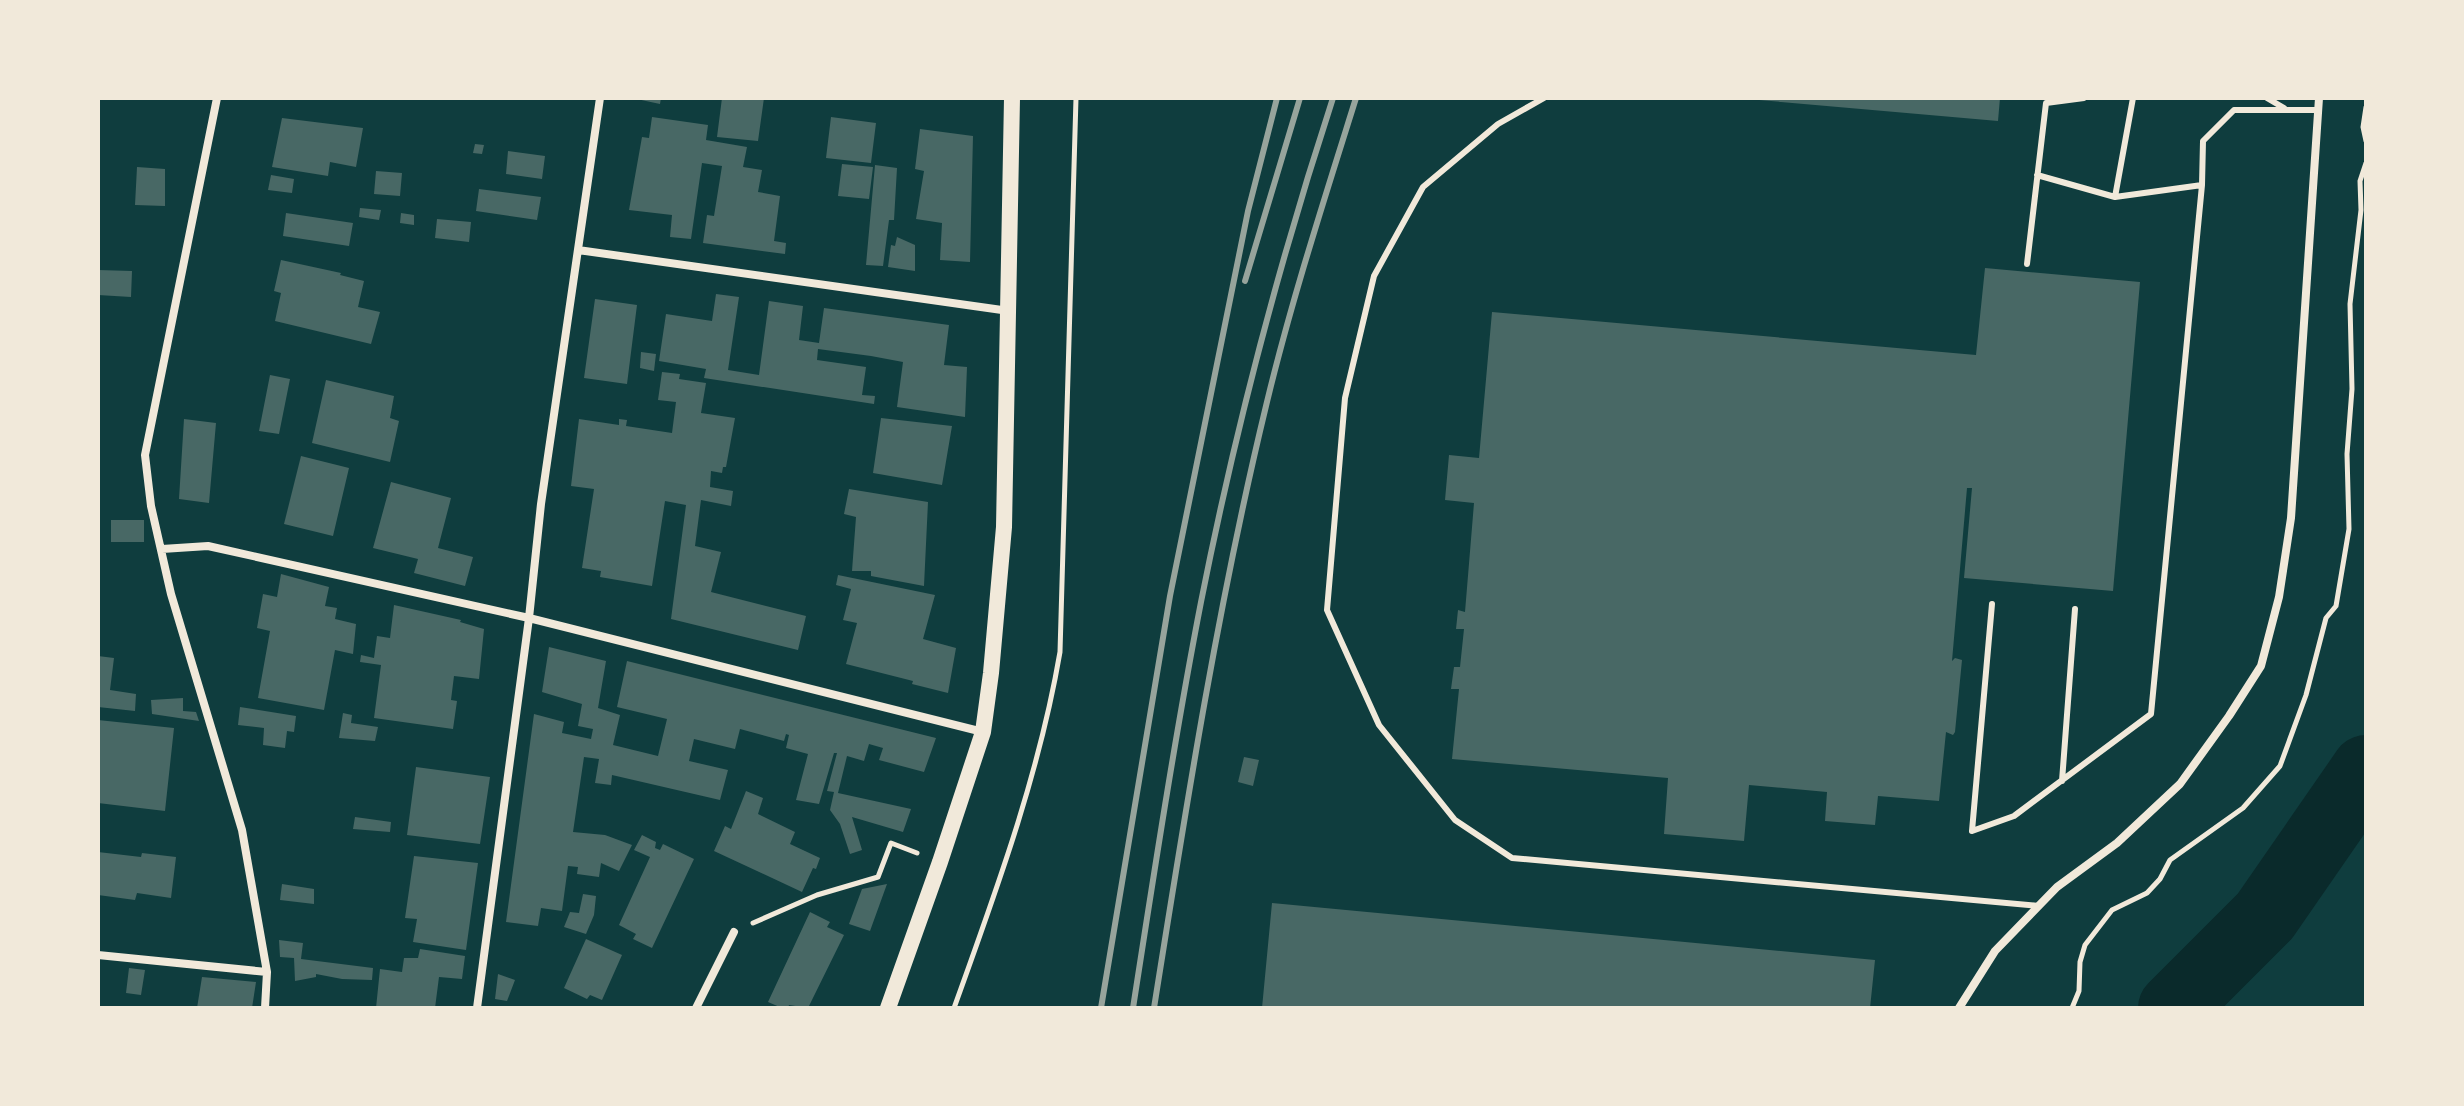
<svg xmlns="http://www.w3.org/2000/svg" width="2464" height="1106" viewBox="0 0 2464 1106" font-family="'Fira Sans Condensed',sans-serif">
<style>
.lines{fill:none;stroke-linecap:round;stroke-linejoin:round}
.river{stroke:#0a2a2b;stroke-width:70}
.building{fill:#486865}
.path{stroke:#f1e9da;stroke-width:5}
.service{stroke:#f1e9da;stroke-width:6}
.minor{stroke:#f1e9da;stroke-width:8}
.secondary{stroke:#f1e9da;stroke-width:16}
.rail{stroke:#97a49c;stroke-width:6}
</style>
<rect width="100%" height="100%" fill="#0f3d3e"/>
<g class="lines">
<path class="river" d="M2173 1008 2265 916 2366 770"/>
</g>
<path class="building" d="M632 98H661L660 104Z
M722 98H764L758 141 717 137Z
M1759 98H2000L1998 121 1759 100Z
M652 117 708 125 706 140 747 147 743 167 762 170 758 192 780 196 774 241 786 243 785 254 703 243 707 215 714 216 722 166 702 163 691 239 670 237 672 215 629 210 642 137 649 138Z
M831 117 876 123 871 163 826 158Z
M282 118 363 128 356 167 330 162 328 176 272 167Z
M920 129 973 136 970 262 940 260 942 223 916 219 924 171 915 169Z
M475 144 484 145 482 154 473 153Z
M508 151 545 156 542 179 506 174Z
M842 164 873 167 869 199 838 196Z
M875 165 897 168 894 220H889L883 266 866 265Z
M137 167 165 169V206L135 205Z
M376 171 402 173 400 196 374 194Z
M271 175 294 179 292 193 268 190Z
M479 189 541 197 537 220 476 211Z
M360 208 381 210 379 220 359 217Z
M286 213 353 223 349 246 283 236Z
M401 213 414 215V225L400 223Z
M437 219 471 222 469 242 435 238Z
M897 237 915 245V271L888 267 891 245 895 246Z
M281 260 341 273 340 275 364 281 358 307 380 312 371 344 275 321 281 293 274 291Z
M1985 268 2140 282 2113 591 1964 578 1972 488H1967L1952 661 1955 658 1962 660 1955 732 1953 735 1946 732 1939 801 1878 796 1875 825 1825 821 1827 792 1749 785 1744 841 1664 834 1668 778 1452 759 1459 689H1451L1454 667H1460L1464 629H1456L1458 610 1465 612 1474 503 1445 500 1449 455 1479 458 1492 312 1976 355Z
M98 270 132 271 131 297 98 295Z
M716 294 739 297 728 370 759 375 769 301 803 306 799 340 819 343 824 308 949 325 944 365 967 367 965 417 897 407 903 362 871 356 818 349 817 360 866 367 862 395 875 396 874 404 704 378 706 369 659 361 666 314 712 321Z
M595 299 637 305 627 384 584 378Z
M641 352 656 354 654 371 640 368Z
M662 372 680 374 679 379 706 383 701 413 735 418 726 467H723L722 473 711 471 710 487 733 491 731 506 701 500 695 546 721 552 711 592 806 616 798 650 671 619 686 505 665 501 652 586 600 577 601 571 582 568 594 489 571 486 579 419 619 425V419L627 420 626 426 672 433 676 402 658 400Z
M270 375 290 379 279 434 259 431Z
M326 380 394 396 390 418 399 421 390 462 312 443Z
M881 418 952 426 942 485 873 473Z
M184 419 216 423 209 503 179 499Z
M301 456 349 468 333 536 284 524Z
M391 482 451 498 438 548 473 557 465 586 414 573 418 559 373 548Z
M849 489 928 502 924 586 871 576V571H852L856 517 844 514Z
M111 520H144V542H111Z
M281 574 329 587 325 606 337 608 335 619 356 624 353 654 335 650 324 710 258 698 270 631 257 628 263 594 277 597Z
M838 575 935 595 923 639 956 648 948 693 912 684 913 681 846 664 857 623 843 620 851 589 836 585Z
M394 605 461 620 460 622 484 629 479 679 454 676 451 700 457 701 453 729 374 718 381 665 360 662 361 655 374 658 377 636 390 638Z
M549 647 606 661 598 708 620 715 613 745 658 756 667 719 617 707 627 661 936 738 924 772 879 760 883 748 869 744 864 761 847 756 838 793 911 809 903 832 852 817 862 850 850 854 840 824 830 810 834 792 827 791 837 753H834L819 804 796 800 808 754 786 748 789 735 786 734 784 741 740 729 735 749 694 739 689 761 728 770 720 800 612 775 611 785 595 783 599 759 584 757 573 832 605 835 632 845 619 871 601 863 599 877 577 874 578 867 568 866 562 911 541 908 538 926 506 922 534 714 564 722 562 733 591 739 593 729 578 726 582 704 542 692Z
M98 656 114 658 110 690 136 694 135 711 98 707Z
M183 698V711L196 712 199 721 152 714 151 700Z
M240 707 296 716 294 732 287 731 285 748 263 745 264 728 238 725Z
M343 713 352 715 351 723 378 727 375 741 339 738Z
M98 720 174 728 165 811 98 803Z
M1244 757 1259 760 1253 786 1238 782Z
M416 767 490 777 480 844 407 835Z
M746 791 763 798 758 814 795 832 790 844 820 858 816 869 813 868 802 892 714 851 725 826 731 829Z
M355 817 391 822 390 832 353 829Z
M642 835 656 842 655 848 660 850 663 844 694 859 652 948 633 939 636 934 619 925 650 857 634 850Z
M98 852 141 857 142 853 176 857 171 898 137 893 135 900 98 895Z
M414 856 478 863 466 950 413 942 417 919 405 918Z
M282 884 314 889V904L280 900Z
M887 884 870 931 849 924 862 889Z
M583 894 596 896 594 915 586 934 564 927 570 912 579 913Z
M1272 903 1875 960 1870 1008H1262Z
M810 912 830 922 827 927 844 935 808 1008 789 1005 788 1008H782L768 1002Z
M586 939 622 955 602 1000 590 995 587 999 564 988Z
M279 940 303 943 301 959 373 968 372 980 342 979 316 974V977L295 981 294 958 280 957Z
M420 949 465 956 462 979 439 977 435 1008H376L380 969 402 972 404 958H418Z
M129 968 145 970 141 995 126 993Z
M498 974 515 980 507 1001 495 999Z
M202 977 256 982 252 1008H197Z"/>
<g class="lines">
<path class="path" d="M2366 107 2363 127 2366 141
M753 923 817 895 878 877 891 843 917 853
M954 1008C996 891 1039 775 1060 652L1076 98
M2072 1008 2079 991 2080 962 2085 945 2112 910 2147 893 2160 879 2170 860 2243 808 2280 766 2306 695 2326 618 2336 606 2349 529 2347 454 2352 389 2350 304 2361 210 2360 181 2366 163"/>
<path class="service" d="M1544 98 1498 124 1423 187 1374 276 1345 398 1327 610 1379 725 1455 820 1512 858 2039 906
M2133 98 2115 197 2202 185
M2267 98 2284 108
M2037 175 2115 197
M2027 264 2046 103 2084 98
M1992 604 1972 831 2014 816 2151 714 2202 185 2203 141 2234 110H2318
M2062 781 2075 609"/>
<path class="minor" d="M217 98 145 455 151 506 171 594 242 830 267 972 265 1008
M578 250 1009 311
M162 549 208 546 529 618 983 732
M98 955 267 972
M477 1008 529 618 541 504 600 98
M696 1008 734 932
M1959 1008 1995 951 2057 887 2117 843 2180 784 2229 716 2261 666 2279 597 2291 518 2319 98"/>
<path class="secondary" d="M888 1008 940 862 983 732 991 673 1004 527 1012 98"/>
<path class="rail" d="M1245 281 1300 98
M1101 1008 1170 596 1248 211 1277 98
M1133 1008C1154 873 1175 736 1201 602 1235 431 1279 263 1333 98
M1154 1008C1186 807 1218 604 1266 406 1291 302 1324 200 1356 98"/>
</g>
<rect width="2464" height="1106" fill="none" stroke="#f1e9da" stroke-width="200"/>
</svg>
